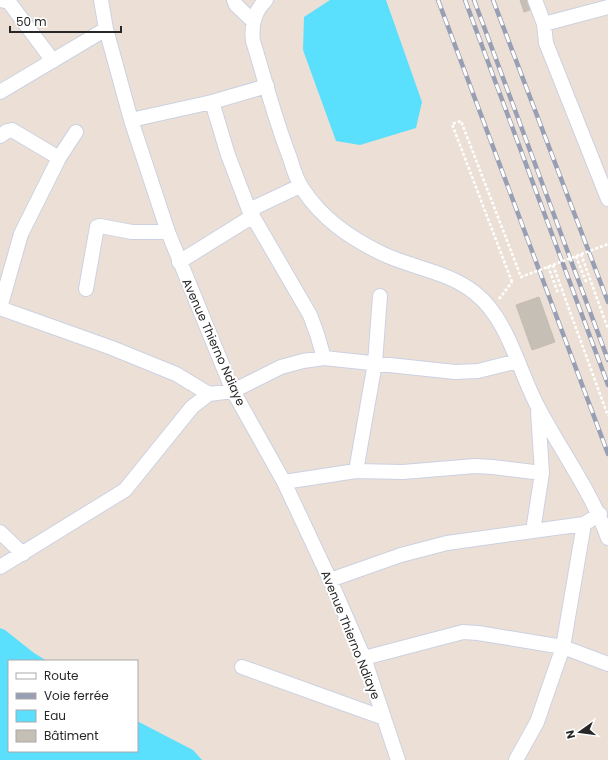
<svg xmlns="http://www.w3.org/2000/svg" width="608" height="760" viewBox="0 0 608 760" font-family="Poppins,sans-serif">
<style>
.water{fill:#5adffc}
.building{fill:#c5bfb6;stroke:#c7bcb0}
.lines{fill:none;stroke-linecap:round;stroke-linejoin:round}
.minor-casing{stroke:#cbd1e2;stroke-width:16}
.path{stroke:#fff;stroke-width:2.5;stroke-dasharray:3 2;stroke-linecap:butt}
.minor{stroke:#fff;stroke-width:14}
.rail-casing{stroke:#989fb4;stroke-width:4.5}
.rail{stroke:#fff;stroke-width:3;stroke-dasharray:9;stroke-linecap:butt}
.path-bridge{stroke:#fff;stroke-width:2.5;stroke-dasharray:3 2;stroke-linecap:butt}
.labels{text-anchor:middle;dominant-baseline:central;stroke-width:4;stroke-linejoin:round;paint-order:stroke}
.street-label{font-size:12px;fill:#272727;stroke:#fff}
</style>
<rect width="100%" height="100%" fill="#ece0d6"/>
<path class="water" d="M330 0H386L422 102 416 128 360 145 336 141 303 50 304 17Z
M0 628 5 630 34 653 47 661H9V751H137V721L193 750 202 760H0Z"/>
<path class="building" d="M520 0H533L536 8 524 12Z
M539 297 555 342 532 350 516 305Z"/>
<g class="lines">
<g class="minor-casing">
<path id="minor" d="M1 0 9 2 53 61
M101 0 106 29 131 120 168 232 233 391 284 482 330 580 364 658 398 760
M234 0 236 5 253 21
M266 0C254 11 251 25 253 41 265 80 275 120 290 158 293 168 296 179 302 188 322 219 350 238 383 254 413 268 449 272 475 293 509 320 518 370 538 407 561 451 591 491 608 538
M535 0 544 24 546 43 608 199
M544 24 608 7
M0 92 106 29
M212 102 228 155 249 210 310 315 317 334 324 358
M131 120 212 102 267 86
M76 132 59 158 21 234 0 308 112 348 176 374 209 394 233 391 281 367 303 361 324 358 455 372 478 371 518 361
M0 136 7 131 12 130 59 158
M249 210 300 186
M179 262 253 216
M86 289 97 227 100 226 132 232H168
M356 471 375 363 380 296
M284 482 356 471 403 472 475 466 493 467 542 473
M533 531 542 473 538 411
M0 532 23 554
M0 567 125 490 192 407 209 394
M330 580 401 555 447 543 584 524
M364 658 463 632 478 633 563 647 608 664
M242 667 384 718
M516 760 537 722 563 647 584 524 600 514"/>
</g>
<path class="path" d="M581 254 608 329
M576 256 587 284
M553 265 608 416
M548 266 558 293
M499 299 512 282"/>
<use href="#minor" class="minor"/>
<g class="rail-casing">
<path id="rail" d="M438 0 608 454
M465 0 608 385
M474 0 608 360
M493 0 608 302"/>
</g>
<use href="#rail" class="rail"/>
<path class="path-bridge" d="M512 282 452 124 461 121 521 277 608 244"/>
</g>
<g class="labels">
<g class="street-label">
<text transform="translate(214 342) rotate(66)">Avenue Thierno Ndiaye</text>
<text transform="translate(351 635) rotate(68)">Avenue Thierno Ndiaye</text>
</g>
</g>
<rect x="8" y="660" width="130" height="92" fill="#ffffff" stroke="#a9a9a9"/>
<rect x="16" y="673" width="20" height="6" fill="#ffffff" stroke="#a9a9a9"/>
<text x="44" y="680" font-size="12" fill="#272727">Route</text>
<rect x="16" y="693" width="20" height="6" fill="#989fb4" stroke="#a9a9a9"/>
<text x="44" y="700" font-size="12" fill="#272727">Voie ferrée</text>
<rect x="16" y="710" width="20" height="12" fill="#5adffc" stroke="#a9a9a9"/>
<text x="44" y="720" font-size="12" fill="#272727">Eau</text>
<rect x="16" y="730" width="20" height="12" fill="#c5bfb6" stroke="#a9a9a9"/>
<text x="44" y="740" font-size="12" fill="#272727">Bâtiment</text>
<g transform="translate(580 732) rotate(256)" stroke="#ffffff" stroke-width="3" paint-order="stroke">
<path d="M0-3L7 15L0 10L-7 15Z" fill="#272727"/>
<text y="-6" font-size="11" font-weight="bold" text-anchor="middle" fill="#272727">N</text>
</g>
<path d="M10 26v6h111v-6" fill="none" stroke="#272727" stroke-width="2"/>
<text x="16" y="26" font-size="12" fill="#272727" stroke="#ffffff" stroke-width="3" paint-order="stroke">50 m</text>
</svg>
